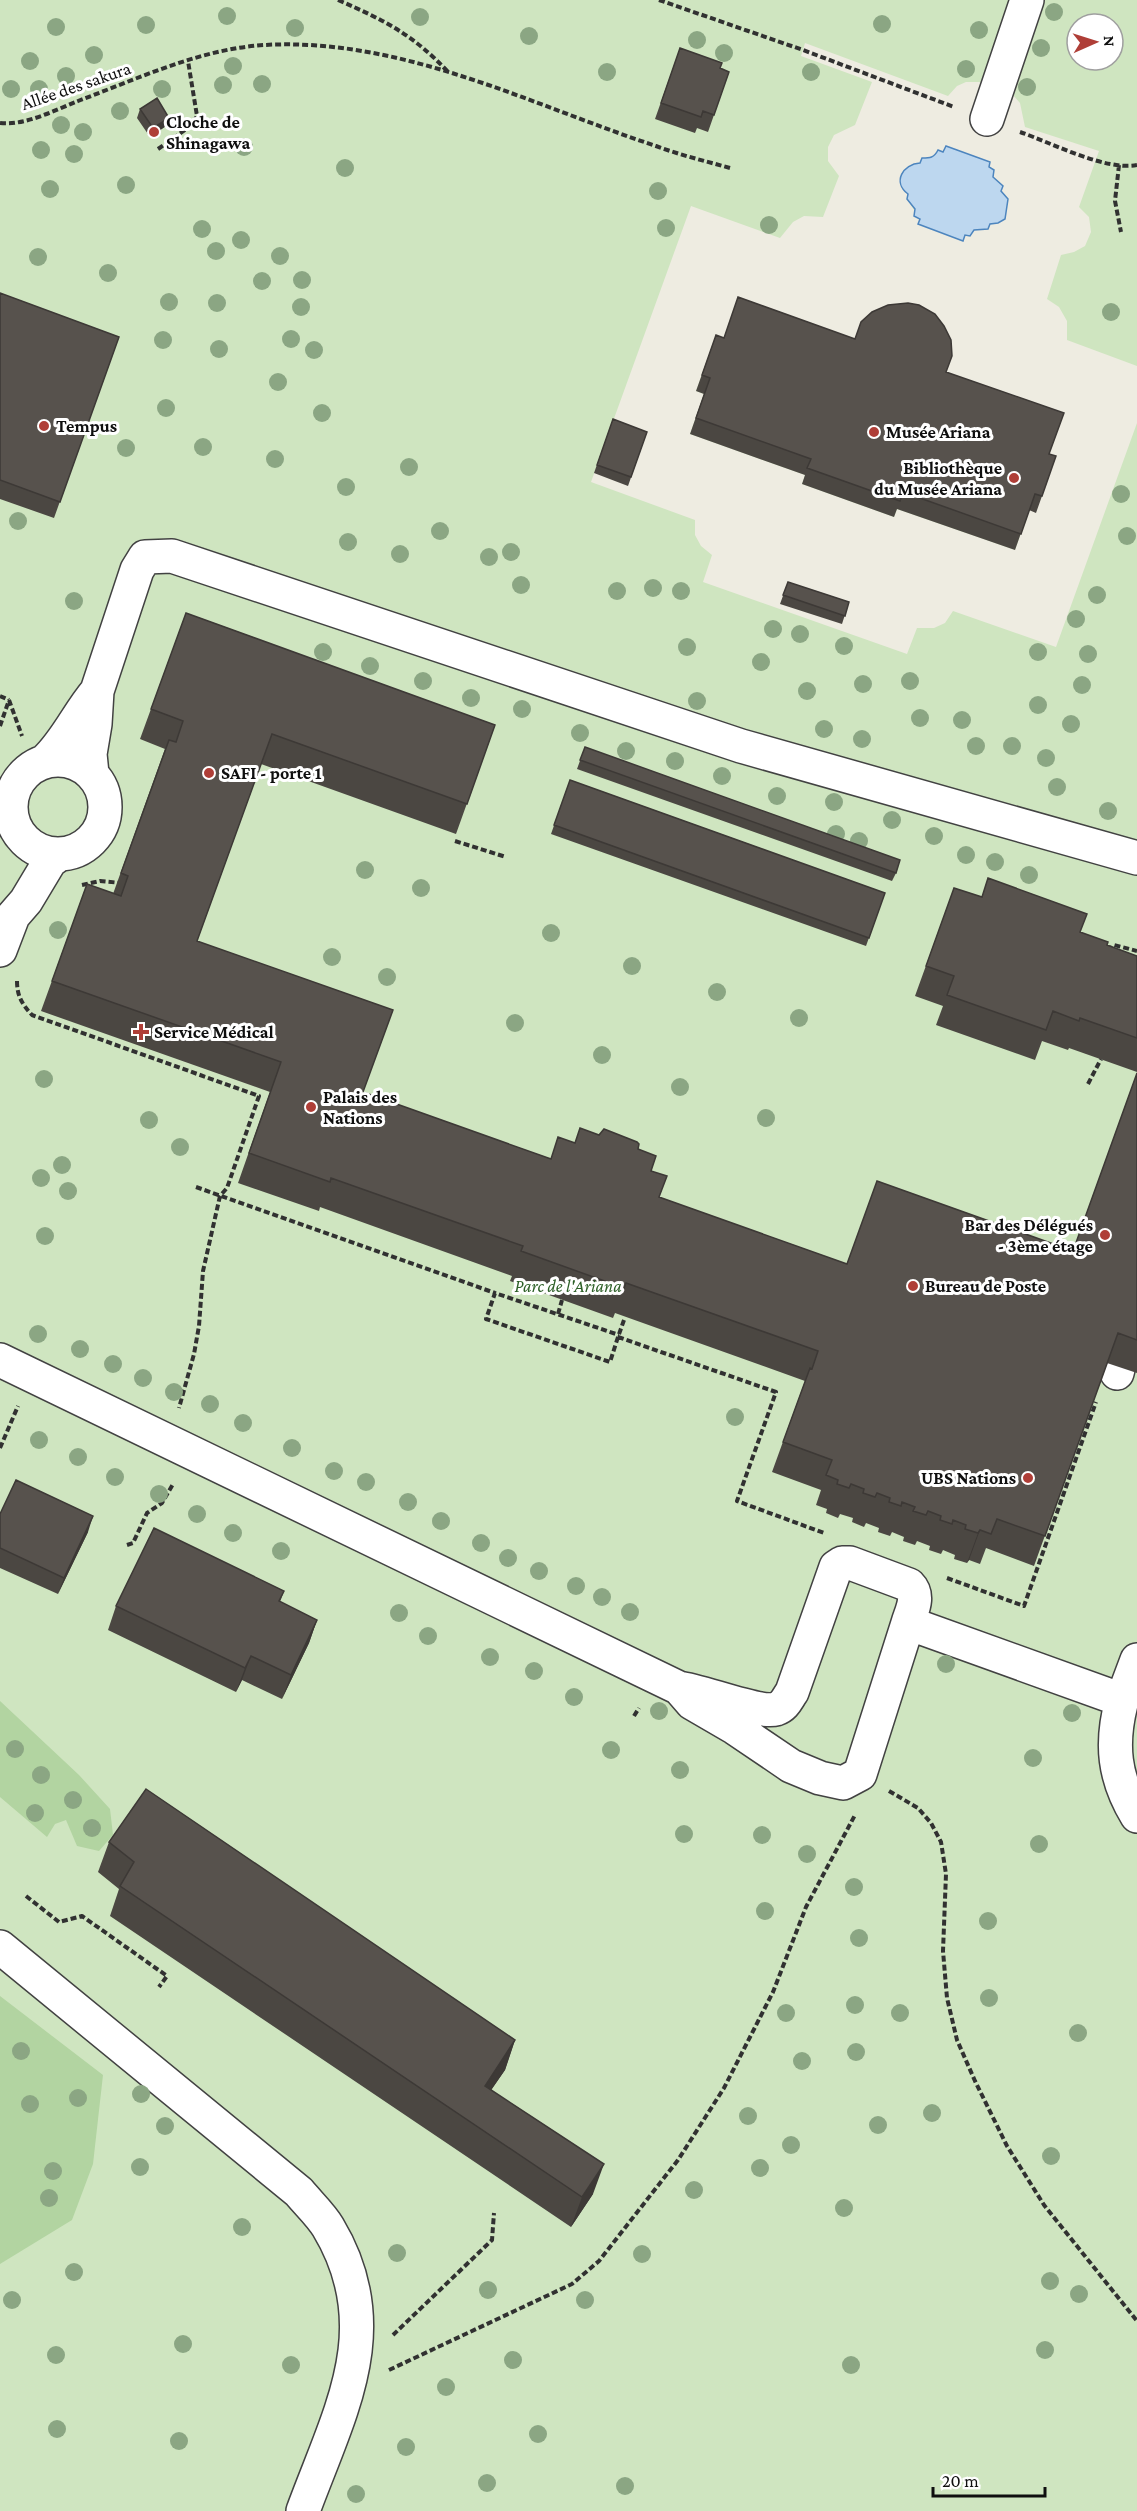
<svg xmlns="http://www.w3.org/2000/svg" width="1137" height="2511" viewBox="0 0 1137 2511" font-family="'Crimson Pro',serif">
<style>
.green{fill:#cfe5c0;fill-rule:evenodd}
.forest{fill:#b2d4a1}
.plaza{fill:#eeece1;fill-rule:evenodd}
.water{fill:#bdd7ef;stroke:#4d85be;stroke-width:1.5}
.lines{fill:none;stroke-linecap:round;stroke-linejoin:round}
.minor-casing{stroke:#424242;stroke-width:36}
.path{stroke:#313131;stroke-width:4;stroke-dasharray:6 3;stroke-linecap:butt}
.minor{stroke:#fff;stroke-width:33}
.tree{fill:#8ba683}
.wall{fill:#4b4742}
.shaded-wall{fill:#3d3936}
.building{fill:#57524d;stroke:#3d3936;stroke-width:1.5}
.poi-dot{fill:#af3e37;stroke:#fff;stroke-width:2}
.labels{text-anchor:middle;dominant-baseline:central;stroke-width:6;stroke-linejoin:round;paint-order:stroke}
.street-label{font-size:18px;fill:#0f0f0f;stroke:#fff}
.poi-label{font-size:18px;font-weight:bold;fill:#0f0f0f;stroke:#fff;text-anchor:start}
.park-label{font-size:18px;font-style:italic;fill:#2d6027;stroke:#fff}
</style>
<rect width="100%" height="100%" fill="#fdfcf3"/>
<path class="green" d="M0 0H1137V2511H0ZM1077 24H1113V60H1077Z"/>
<path class="forest" d="M0 1701 79 1775 110 1809 113 1835 99 1851 77 1846 66 1820 55 1824 47 1837 0 1797Z
M0 1996 103 2075 93 2164 72 2220 0 2264Z"/>
<path class="plaza" d="M805 43 948 96 957 86 966 82H979L996 88 1013 95 1020 103 1025 127 1099 151 1079 207 1089 217 1091 232 1085 246 1074 252 1061 255 1047 299 1059 307 1067 321V340L1137 366V423L1056 647 953 611 945 623 934 628H917L907 654 703 582 712 555 701 546 695 535V520L591 482 691 206 780 238 793 222 804 216 823 217 839 176 828 161V147L834 135 855 125 872 82 801 56ZM946 146 988 167 1001 191 1005 218 998 223 990 224 988 229 974 230 965 235 963 240 920 219 907 199 922 158H930L943 152ZM855 338 1029 510 1015 550 897 509 894 517 802 484 805 475 690 434 704 394 696 391 710 352 718 354Z"/>
<path class="water" d="M946 146 990 162 989 167 994 170 993 177 1003 186 1001 191 1008 199 1005 219 998 223 990 224 988 229 974 230 970 236 965 235 963 241 918 224 920 219 914 216 915 209 907 199 908 194C892 182 903 164 920 163L922 158C930 158 934 158 938 150L943 152Z"/>
<g class="lines">
<g class="minor-casing">
<path id="minor" d="M987 119 1027 0
M11 807a47 47 0 1 1 94 0a47 47 0 1 1-94 0Z
M45 761C66 742 78 713 97 691
M92 774 90 754 95 724 97 691 137 570 145 557 172 556 741 746 1137 858
M0 950 13 916 26 901 50 861 60 854
M0 1360 679 1688C703 1691 759 1714 776 1709 785 1706 787 1699 792 1692L836 1567 842 1563H850L909 1585C920 1596 912 1610 908 1623L860 1774 843 1783 820 1778 791 1766 735 1728 692 1703 679 1688
M1117 1373 1118 1369
M908 1623 1122 1700C1110 1744 1114 1778 1137 1816
M1122 1700 1137 1660
M0 1947 299 2192C308 2203 321 2215 328 2227 389 2328 339 2413 303 2511"/>
</g>
<path class="path" d="M338 0C384 20 414 35 449 73
M659 0 803 50 954 107
M0 123C25 126 55 110 78 101 137 79 200 49 264 45 401 37 529 104 656 146 680 155 705 161 730 168
M1020 132C1052 143 1105 171 1137 165
M158 149 192 125 197 116 188 61
M1119 165 1115 201 1121 232
M0 696 9 700
M9 700 22 736
M0 726 9 700
M455 841 506 857
M82 885 100 881 121 883
M1108 951 1114 945 1137 951
M17 981C17 996 22 1004 32 1015L259 1096 227 1188 220 1196 203 1271 199 1326 194 1354 179 1408
M1088 1084 1101 1059
M196 1187 495 1293
M558 1314 562 1300
M624 1320 618 1337 776 1392 737 1501 824 1533
M618 1337 610 1362 486 1319 495 1293 619 1335
M0 1448 18 1406
M127 1545 133 1543 147 1513 162 1503 173 1484
M947 1578 1024 1606 1096 1402
M634 1716 639 1708
M889 1791 918 1808 931 1823 941 1842 946 1874 943 1951 947 1998 957 2040 975 2081 1007 2146 1044 2205 1137 2321
M26 1896 59 1922 82 1916 167 1976 159 1987
M393 2335 492 2240 494 2213
M389 2370 572 2284 599 2261 678 2160 724 2088 773 1992 806 1907 855 1815"/>
<use href="#minor" class="minor"/>
</g>
<g class="tree">
<circle cx="1054" cy="12" r="9"/>
<circle cx="227" cy="16" r="9"/>
<circle cx="420" cy="17" r="9"/>
<circle cx="882" cy="24" r="9"/>
<circle cx="146" cy="25" r="9"/>
<circle cx="56" cy="27" r="9"/>
<circle cx="295" cy="28" r="9"/>
<circle cx="979" cy="30" r="9"/>
<circle cx="529" cy="36" r="9"/>
<circle cx="697" cy="40" r="9"/>
<circle cx="1041" cy="48" r="9"/>
<circle cx="724" cy="53" r="9"/>
<circle cx="94" cy="55" r="9"/>
<circle cx="30" cy="61" r="9"/>
<circle cx="233" cy="66" r="9"/>
<circle cx="966" cy="69" r="9"/>
<circle cx="607" cy="72" r="9"/>
<circle cx="811" cy="72" r="9"/>
<circle cx="66" cy="76" r="9"/>
<circle cx="262" cy="84" r="9"/>
<circle cx="223" cy="85" r="9"/>
<circle cx="1027" cy="87" r="9"/>
<circle cx="11" cy="89" r="9"/>
<circle cx="39" cy="89" r="9"/>
<circle cx="162" cy="89" r="9"/>
<circle cx="120" cy="111" r="9"/>
<circle cx="61" cy="125" r="9"/>
<circle cx="83" cy="132" r="9"/>
<circle cx="244" cy="147" r="9"/>
<circle cx="41" cy="150" r="9"/>
<circle cx="74" cy="154" r="9"/>
<circle cx="345" cy="168" r="9"/>
<circle cx="126" cy="185" r="9"/>
<circle cx="50" cy="189" r="9"/>
<circle cx="658" cy="191" r="9"/>
<circle cx="769" cy="225" r="9"/>
<circle cx="666" cy="228" r="9"/>
<circle cx="202" cy="229" r="9"/>
<circle cx="241" cy="240" r="9"/>
<circle cx="216" cy="251" r="9"/>
<circle cx="280" cy="256" r="9"/>
<circle cx="38" cy="257" r="9"/>
<circle cx="108" cy="273" r="9"/>
<circle cx="302" cy="280" r="9"/>
<circle cx="262" cy="281" r="9"/>
<circle cx="169" cy="302" r="9"/>
<circle cx="217" cy="303" r="9"/>
<circle cx="301" cy="307" r="9"/>
<circle cx="1111" cy="312" r="9"/>
<circle cx="291" cy="339" r="9"/>
<circle cx="163" cy="340" r="9"/>
<circle cx="219" cy="349" r="9"/>
<circle cx="314" cy="350" r="9"/>
<circle cx="278" cy="382" r="9"/>
<circle cx="166" cy="408" r="9"/>
<circle cx="322" cy="413" r="9"/>
<circle cx="203" cy="447" r="9"/>
<circle cx="126" cy="448" r="9"/>
<circle cx="275" cy="459" r="9"/>
<circle cx="409" cy="467" r="9"/>
<circle cx="346" cy="487" r="9"/>
<circle cx="1121" cy="494" r="9"/>
<circle cx="18" cy="521" r="9"/>
<circle cx="440" cy="531" r="9"/>
<circle cx="1127" cy="536" r="9"/>
<circle cx="348" cy="542" r="9"/>
<circle cx="511" cy="552" r="9"/>
<circle cx="400" cy="554" r="9"/>
<circle cx="489" cy="557" r="9"/>
<circle cx="521" cy="585" r="9"/>
<circle cx="653" cy="588" r="9"/>
<circle cx="617" cy="591" r="9"/>
<circle cx="681" cy="591" r="9"/>
<circle cx="1097" cy="595" r="9"/>
<circle cx="74" cy="601" r="9"/>
<circle cx="1076" cy="619" r="9"/>
<circle cx="773" cy="629" r="9"/>
<circle cx="800" cy="634" r="9"/>
<circle cx="844" cy="646" r="9"/>
<circle cx="687" cy="647" r="9"/>
<circle cx="323" cy="652" r="9"/>
<circle cx="1038" cy="652" r="9"/>
<circle cx="1088" cy="654" r="9"/>
<circle cx="761" cy="662" r="9"/>
<circle cx="370" cy="666" r="9"/>
<circle cx="423" cy="681" r="9"/>
<circle cx="910" cy="681" r="9"/>
<circle cx="863" cy="684" r="9"/>
<circle cx="1082" cy="685" r="9"/>
<circle cx="807" cy="691" r="9"/>
<circle cx="471" cy="698" r="9"/>
<circle cx="697" cy="701" r="9"/>
<circle cx="1038" cy="705" r="9"/>
<circle cx="522" cy="709" r="9"/>
<circle cx="920" cy="718" r="9"/>
<circle cx="962" cy="720" r="9"/>
<circle cx="1071" cy="724" r="9"/>
<circle cx="824" cy="729" r="9"/>
<circle cx="580" cy="733" r="9"/>
<circle cx="862" cy="739" r="9"/>
<circle cx="976" cy="746" r="9"/>
<circle cx="1012" cy="746" r="9"/>
<circle cx="626" cy="751" r="9"/>
<circle cx="1046" cy="758" r="9"/>
<circle cx="675" cy="761" r="9"/>
<circle cx="722" cy="776" r="9"/>
<circle cx="1057" cy="787" r="9"/>
<circle cx="777" cy="796" r="9"/>
<circle cx="834" cy="802" r="9"/>
<circle cx="1108" cy="811" r="9"/>
<circle cx="892" cy="820" r="9"/>
<circle cx="836" cy="834" r="9"/>
<circle cx="934" cy="836" r="9"/>
<circle cx="859" cy="841" r="9"/>
<circle cx="966" cy="855" r="9"/>
<circle cx="995" cy="862" r="9"/>
<circle cx="365" cy="870" r="9"/>
<circle cx="1029" cy="875" r="9"/>
<circle cx="421" cy="888" r="9"/>
<circle cx="58" cy="930" r="9"/>
<circle cx="551" cy="933" r="9"/>
<circle cx="332" cy="957" r="9"/>
<circle cx="632" cy="966" r="9"/>
<circle cx="387" cy="977" r="9"/>
<circle cx="717" cy="992" r="9"/>
<circle cx="799" cy="1018" r="9"/>
<circle cx="515" cy="1023" r="9"/>
<circle cx="602" cy="1055" r="9"/>
<circle cx="44" cy="1079" r="9"/>
<circle cx="680" cy="1087" r="9"/>
<circle cx="766" cy="1118" r="9"/>
<circle cx="149" cy="1120" r="9"/>
<circle cx="180" cy="1147" r="9"/>
<circle cx="62" cy="1165" r="9"/>
<circle cx="41" cy="1178" r="9"/>
<circle cx="68" cy="1191" r="9"/>
<circle cx="45" cy="1236" r="9"/>
<circle cx="38" cy="1334" r="9"/>
<circle cx="80" cy="1349" r="9"/>
<circle cx="113" cy="1364" r="9"/>
<circle cx="143" cy="1378" r="9"/>
<circle cx="174" cy="1392" r="9"/>
<circle cx="210" cy="1404" r="9"/>
<circle cx="735" cy="1417" r="9"/>
<circle cx="243" cy="1423" r="9"/>
<circle cx="39" cy="1440" r="9"/>
<circle cx="292" cy="1448" r="9"/>
<circle cx="78" cy="1457" r="9"/>
<circle cx="334" cy="1471" r="9"/>
<circle cx="115" cy="1477" r="9"/>
<circle cx="366" cy="1482" r="9"/>
<circle cx="159" cy="1494" r="9"/>
<circle cx="408" cy="1502" r="9"/>
<circle cx="197" cy="1514" r="9"/>
<circle cx="441" cy="1521" r="9"/>
<circle cx="233" cy="1533" r="9"/>
<circle cx="481" cy="1543" r="9"/>
<circle cx="281" cy="1551" r="9"/>
<circle cx="508" cy="1558" r="9"/>
<circle cx="539" cy="1571" r="9"/>
<circle cx="576" cy="1586" r="9"/>
<circle cx="602" cy="1597" r="9"/>
<circle cx="630" cy="1612" r="9"/>
<circle cx="399" cy="1613" r="9"/>
<circle cx="428" cy="1636" r="9"/>
<circle cx="490" cy="1657" r="9"/>
<circle cx="946" cy="1664" r="9"/>
<circle cx="534" cy="1671" r="9"/>
<circle cx="574" cy="1697" r="9"/>
<circle cx="659" cy="1711" r="9"/>
<circle cx="1072" cy="1713" r="9"/>
<circle cx="15" cy="1749" r="9"/>
<circle cx="611" cy="1750" r="9"/>
<circle cx="1033" cy="1758" r="9"/>
<circle cx="680" cy="1770" r="9"/>
<circle cx="41" cy="1775" r="9"/>
<circle cx="73" cy="1800" r="9"/>
<circle cx="35" cy="1813" r="9"/>
<circle cx="92" cy="1828" r="9"/>
<circle cx="684" cy="1834" r="9"/>
<circle cx="762" cy="1835" r="9"/>
<circle cx="1039" cy="1844" r="9"/>
<circle cx="807" cy="1854" r="9"/>
<circle cx="854" cy="1887" r="9"/>
<circle cx="765" cy="1911" r="9"/>
<circle cx="988" cy="1921" r="9"/>
<circle cx="859" cy="1938" r="9"/>
<circle cx="989" cy="1998" r="9"/>
<circle cx="855" cy="2005" r="9"/>
<circle cx="786" cy="2013" r="9"/>
<circle cx="900" cy="2013" r="9"/>
<circle cx="1078" cy="2033" r="9"/>
<circle cx="21" cy="2051" r="9"/>
<circle cx="856" cy="2052" r="9"/>
<circle cx="802" cy="2061" r="9"/>
<circle cx="141" cy="2094" r="9"/>
<circle cx="78" cy="2098" r="9"/>
<circle cx="30" cy="2104" r="9"/>
<circle cx="932" cy="2113" r="9"/>
<circle cx="748" cy="2116" r="9"/>
<circle cx="878" cy="2125" r="9"/>
<circle cx="165" cy="2126" r="9"/>
<circle cx="791" cy="2145" r="9"/>
<circle cx="1051" cy="2156" r="9"/>
<circle cx="140" cy="2167" r="9"/>
<circle cx="760" cy="2168" r="9"/>
<circle cx="53" cy="2171" r="9"/>
<circle cx="694" cy="2190" r="9"/>
<circle cx="49" cy="2198" r="9"/>
<circle cx="844" cy="2208" r="9"/>
<circle cx="242" cy="2227" r="9"/>
<circle cx="397" cy="2253" r="9"/>
<circle cx="642" cy="2254" r="9"/>
<circle cx="74" cy="2272" r="9"/>
<circle cx="1050" cy="2281" r="9"/>
<circle cx="488" cy="2290" r="9"/>
<circle cx="1079" cy="2294" r="9"/>
<circle cx="12" cy="2300" r="9"/>
<circle cx="585" cy="2300" r="9"/>
<circle cx="183" cy="2344" r="9"/>
<circle cx="1045" cy="2350" r="9"/>
<circle cx="56" cy="2355" r="9"/>
<circle cx="513" cy="2360" r="9"/>
<circle cx="291" cy="2365" r="9"/>
<circle cx="851" cy="2365" r="9"/>
<circle cx="446" cy="2387" r="9"/>
<circle cx="57" cy="2429" r="9"/>
<circle cx="538" cy="2434" r="9"/>
<circle cx="179" cy="2441" r="9"/>
<circle cx="406" cy="2447" r="9"/>
<circle cx="487" cy="2483" r="9"/>
<circle cx="625" cy="2486" r="9"/>
<circle cx="356" cy="2494" r="9"/>
</g>
<path class="wall" d="M680 48 720 68 729 72 708 132 697 128 695 133 655 119Z
M140 109 169 118 166 126 150 137 137 118Z
M0 293 119 337 54 518 0 499Z
M716 335 724 338 946 372 1049 454 1042 496 1036 513 1029 510 1015 550 897 509 894 517 802 484 805 475 690 434 704 394 696 391Z
M613 419 647 432 628 486 594 473Z
M788 582 849 602 842 624 780 604Z
M186 613 495 725 456 834 261 764 197 941 363 1092 551 1159 575 1143 638 1149 651 1171 659 1197 847 1264 1073 1251 1137 1073V1373L1107 1363 1034 1566 986 1548 980 1564 969 1560 967 1563 954 1559 955 1555 943 1550 941 1554 929 1550 930 1546 917 1541 915 1545 903 1541 904 1537 892 1532 890 1536 878 1532 879 1528 866 1523 864 1527 852 1522 853 1518 840 1514 838 1518 826 1513 827 1509 816 1505 821 1490 772 1472 805 1381 615 1313 613 1318 510 1281 512 1276 320 1207 319 1211 238 1183 270 1092 41 1011 87 884 113 894 165 749 140 739Z
M585 747 896 873 892 881 577 769Z
M570 780 885 893 866 946 551 834Z
M954 888 1080 932 1107 945 1137 956V1072L1069 1048 1068 1050 1042 1041 1035 1060 936 1025 943 1006 915 996Z
M0 1514 88 1532 58 1594 0 1568Z
M284 1591 280 1602 317 1620 309 1643 282 1699 242 1680 236 1692 108 1630 116 1606Z
M109 1842 515 2040 505 2070 491 2090 593 2194 571 2227 110 1916 119 1889 98 1872Z"/>
<path class="shaded-wall" d="M169 118 166 126 150 137 153 128Z
M93 1516 88 1532 58 1594 64 1578Z
M980 1530 969 1560 967 1563 978 1533Z
M317 1620 309 1643 282 1699 291 1675Z
M251 1656 242 1680 236 1692 245 1668Z
M515 2040 505 2070 474 2115 485 2086Z
M604 2164 593 2194 571 2227 582 2197Z"/>
<path class="building" d="M680 48 722 63 720 68 729 72 714 115 703 111 701 117 661 103Z
M157 98 169 118 153 128 140 109Z
M0 293 119 337 60 502 0 480Z
M738 297 855 339 861 322 872 312 888 305 908 303 919 305 935 314 944 326 951 340 952 356 946 372 1064 413 1049 454 1056 456 1042 496 1035 494 1021 534 903 492 900 501 807 468 811 459 696 418 710 378 702 375 716 335 724 338Z
M613 419 647 432 631 477 597 465Z
M788 582 849 602 845 616 783 595Z
M186 613 495 725 467 804 272 734 197 941 393 1010 363 1092 551 1159 558 1137 575 1143 580 1128 599 1135 604 1129 637 1142 639 1144 638 1149 656 1156 651 1171 667 1176 659 1197 847 1264 877 1181 1073 1251 1137 1073V1340L1118 1333 1045 1536 997 1519 991 1534 980 1530 978 1533 965 1529 966 1525 953 1520 952 1524 940 1520 941 1516 928 1511 926 1515 913 1511 915 1507 902 1502 901 1506 889 1502 890 1498 877 1493 875 1497 863 1493 864 1489 851 1484 849 1488 837 1484 838 1480 826 1475 832 1460 783 1442 810 1368 812 1369 818 1351 626 1283 624 1288 521 1251 523 1246 331 1178 330 1182 249 1153 281 1062 52 981 87 884 121 896 128 876 121 873 169 740 176 742 183 721 151 709Z
M585 747 900 860 896 873 580 760Z
M570 780 885 893 869 938 554 825Z
M988 878 1087 914 1080 932 1108 942 1107 945 1137 956V1038L1080 1018 1079 1021 1053 1011 1046 1030 947 995 954 976 926 966 954 888 982 897Z
M16 1480 93 1516 64 1578 0 1548V1514Z
M154 1528 284 1591 279 1601 317 1620 291 1675 251 1656 245 1668 116 1606Z
M146 1789 515 2040 485 2086 604 2164 582 2197 120 1886 134 1862 109 1842Z"/>
<g class="poi-dot">
<circle cx="154" cy="132" r="6"/>
<circle cx="44" cy="426" r="6"/>
<circle cx="874" cy="432" r="6"/>
<circle cx="1014" cy="478" r="6"/>
<circle cx="209" cy="773" r="6"/>
<path d="M138 1023h6v6h6v6h-6v6h-6v-6h-6v-6h6z"/>
<circle cx="311" cy="1107" r="6"/>
<circle cx="1105" cy="1235" r="6"/>
<circle cx="913" cy="1286" r="6"/>
<circle cx="1028" cy="1478" r="6"/>
</g>
<g class="labels">
<g class="street-label">
<text transform="translate(76 86) rotate(-19)">Allée des sakura</text>
</g>
<g class="poi-label">
<text x="166" y="122">Cloche de<tspan x="166" dy="21">Shinagawa</tspan></text>
<text x="56" y="426">Tempus</text>
<text x="886" y="432">Musée Ariana</text>
<text x="1002" y="468" text-anchor="end">Bibliothèque<tspan x="1002" dy="21">du Musée Ariana</tspan></text>
<text x="221" y="773">SAFI - porte 1</text>
<text x="154" y="1032">Service Médical</text>
<text x="323" y="1097">Palais des<tspan x="323" dy="21">Nations</tspan></text>
<text x="1093" y="1225" text-anchor="end">Bar des Délégués<tspan x="1093" dy="21">- 3ème étage</tspan></text>
<text x="925" y="1286">Bureau de Poste</text>
<text x="1016" y="1478" text-anchor="end">UBS Nations</text>
</g>
<g class="park-label">
<text x="568" y="1286">Parc de l'Ariana</text>
</g>
</g>
<g transform="translate(1095 42) rotate(87)"><circle r="28" fill="#ffffff" stroke="#9f9f9f" stroke-width="1.5"/>
<path d="M0-4.5L10 22L0 15L-10 22Z" fill="#af3e37"/>
<text y="-9" font-size="16" font-weight="bold" text-anchor="middle" fill="#0f0f0f">N</text>
</g>
<path d="M933 2487v9h112v-9" fill="none" stroke="#0f0f0f" stroke-width="3"/>
<text x="942" y="2487" font-size="18" fill="#0f0f0f" stroke="#ffffff" stroke-width="4.5" paint-order="stroke">20 m</text>
</svg>
